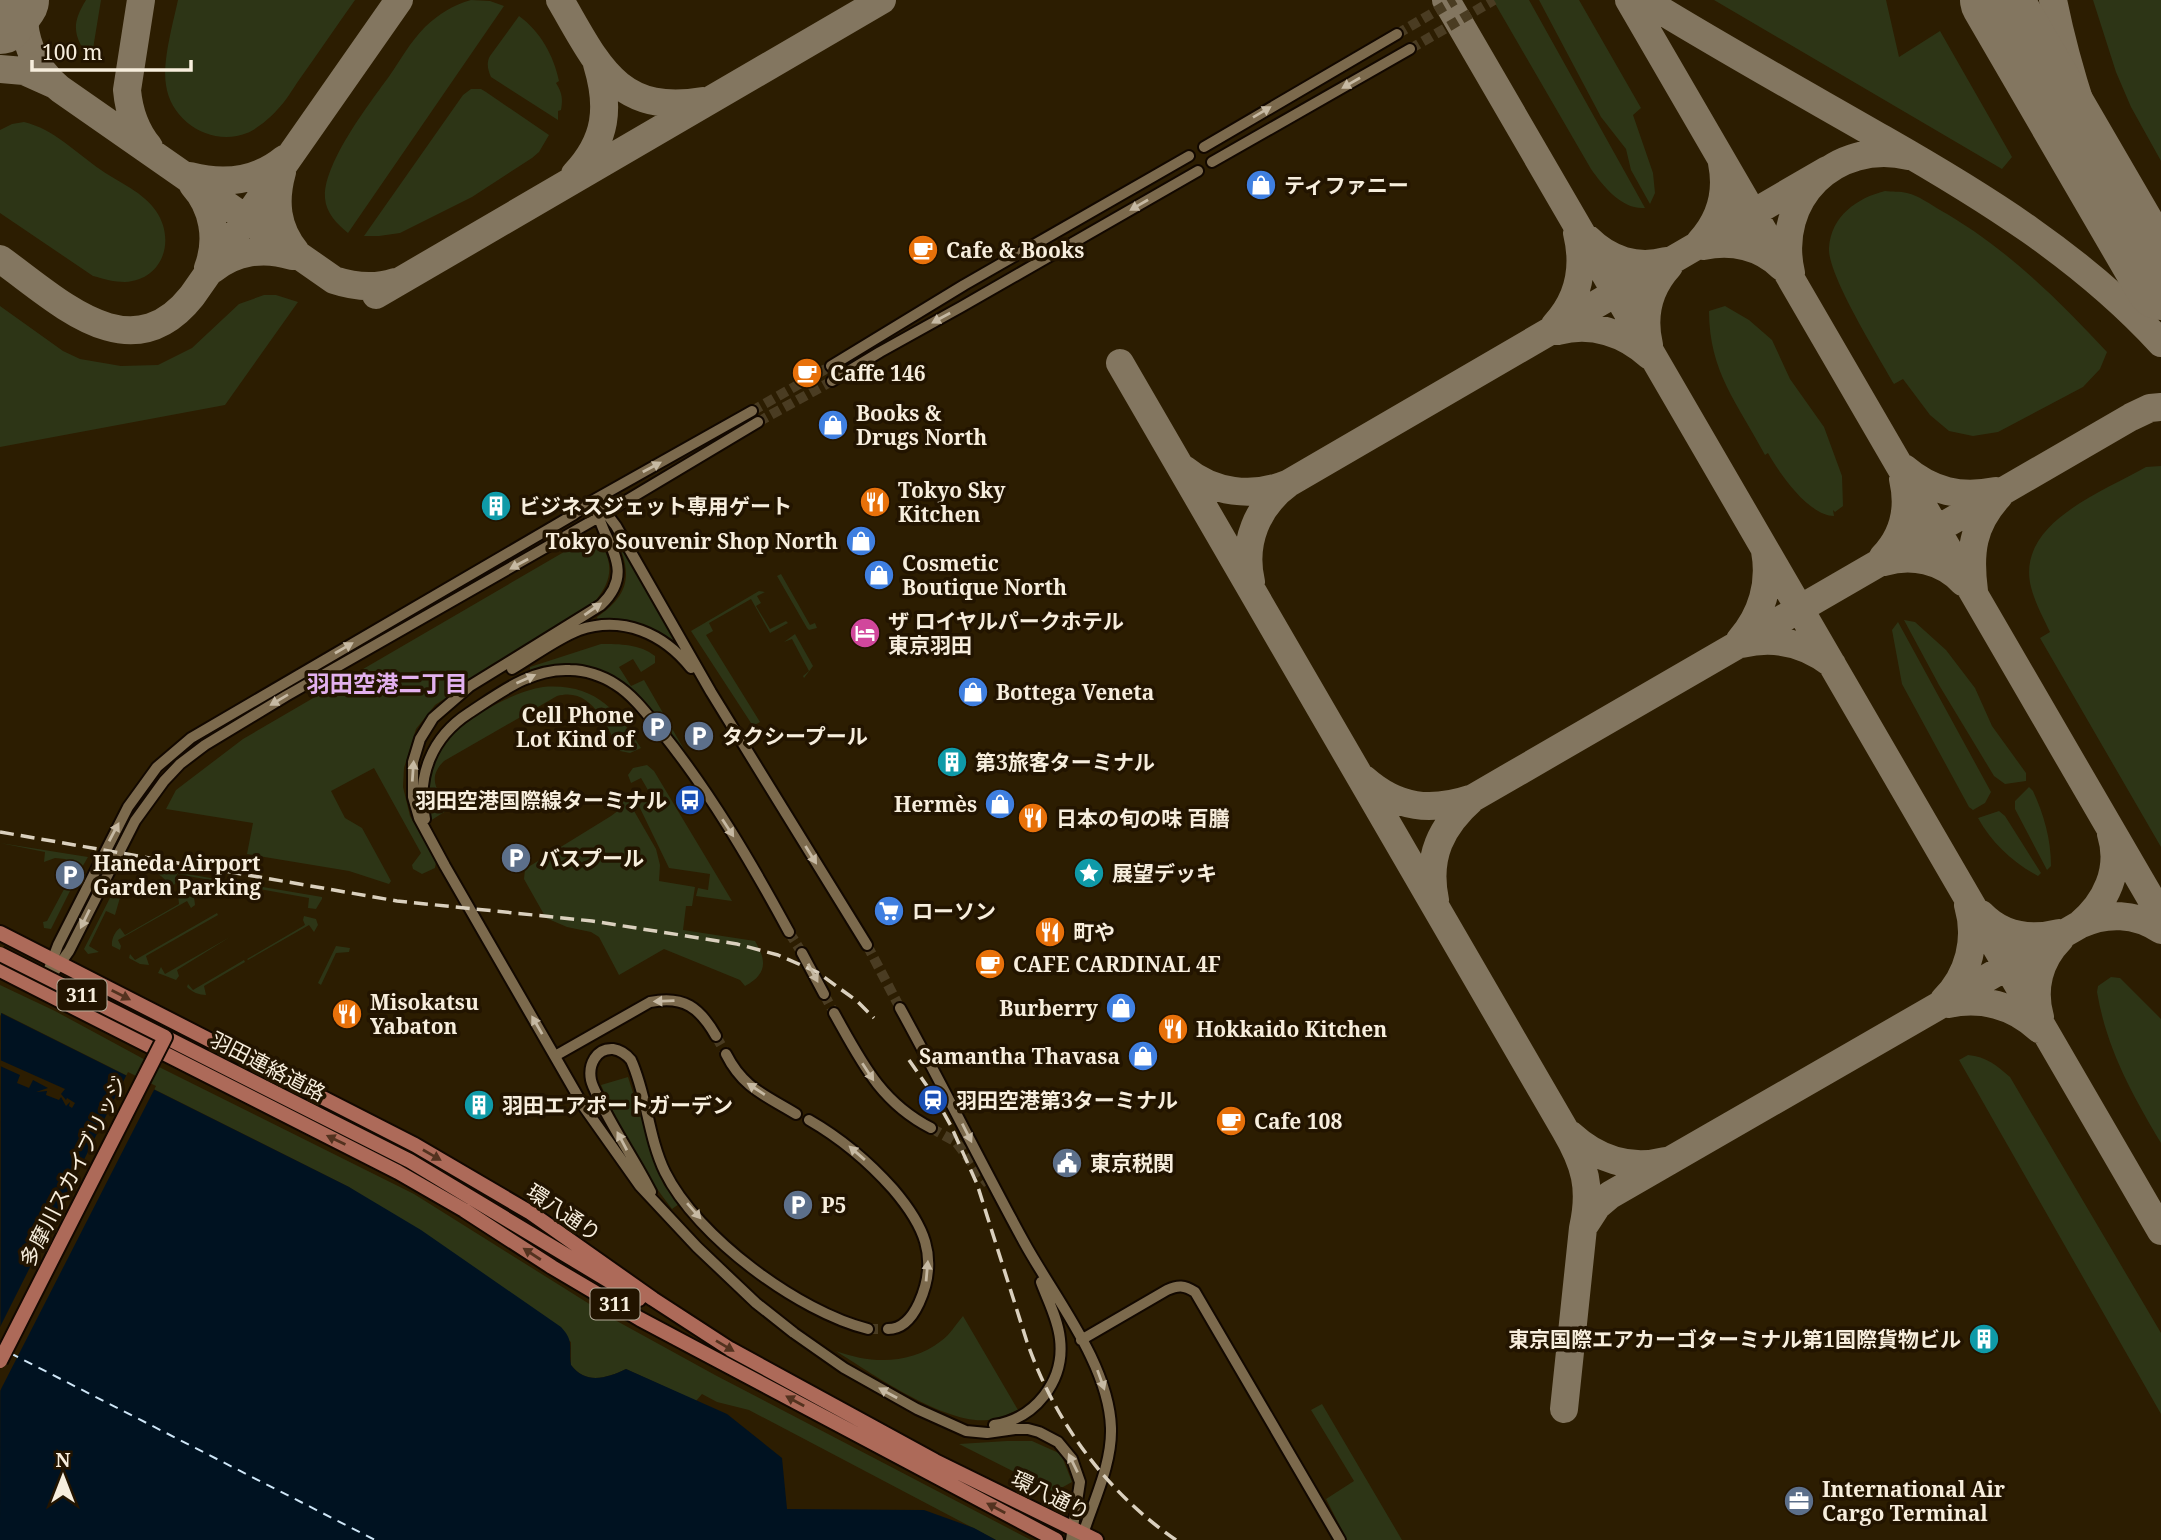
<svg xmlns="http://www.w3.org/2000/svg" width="2161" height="1540" viewBox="0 0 2161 1540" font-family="'Noto Serif','Noto Sans JP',serif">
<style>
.green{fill:#2d3516}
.water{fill:#001221}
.pier{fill:#2c1d01}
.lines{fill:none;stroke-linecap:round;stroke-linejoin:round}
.ferry{stroke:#cee6f7;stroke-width:2;stroke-dasharray:9 7;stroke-linecap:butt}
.taxiway{stroke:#837660;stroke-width:28}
.runway{stroke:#837660;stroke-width:72}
.minor-tunnel{stroke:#4a3c22;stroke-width:10;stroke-dasharray:10 5;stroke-linecap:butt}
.minor-casing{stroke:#120800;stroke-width:14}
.major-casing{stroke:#120800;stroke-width:18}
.minor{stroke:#7c6a4d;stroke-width:10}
.major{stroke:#ad6a59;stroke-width:14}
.rail{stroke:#dad0be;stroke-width:3.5;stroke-dasharray:14 7;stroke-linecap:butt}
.major-bridge-casing{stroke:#120800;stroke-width:18;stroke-linecap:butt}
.major-bridge{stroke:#ad6a59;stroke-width:14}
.oneway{fill:#c6b9a3}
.oneway2{fill:#53321f}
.labels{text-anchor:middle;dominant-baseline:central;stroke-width:7;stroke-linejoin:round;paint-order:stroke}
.shield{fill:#221400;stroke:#b7ad9b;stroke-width:2}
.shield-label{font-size:19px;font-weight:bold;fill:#f7eedd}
.poi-label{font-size:21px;font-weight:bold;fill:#f7eedd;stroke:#221400;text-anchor:start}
.street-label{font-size:21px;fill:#f7eedd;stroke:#221400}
.neighbourhood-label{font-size:23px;font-weight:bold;fill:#e3b1ef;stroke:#221400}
</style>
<rect width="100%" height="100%" fill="#2c1d01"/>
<path class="green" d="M86 0H101L91 61C74 37 70 26 86 0Z
M178 0H355C336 27 318 53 299 80 292 90 286 101 277 110 270 118 257 129 247 133 212 147 171 122 166 85 162 63 173 23 178 0Z
M471 0 490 1 504 6 348 233C337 224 326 213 325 198 323 163 370 103 390 75 401 59 411 41 425 27 439 14 453 5 471 0Z
M1493 0H1529L1645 208C1622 210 1603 186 1591 169Z
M1539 0H1579L1641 108 1633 115 1653 173 1655 193 1650 204 1631 170 1626 149 1601 117Z
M1714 0H1886L1899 57 1940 31 2012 157 2002 169Z
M2093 0H2161V161L2131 107 2116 72Z
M519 16C540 31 554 56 559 81L556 83C562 93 563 98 561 110L558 111V120L491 77C488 70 486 63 490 56Z
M471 89H481L486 92 549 135 539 152 532 158 472 197 400 233 379 236H364L463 95Z
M24 122C54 129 76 153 101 170 120 183 143 192 156 211 176 240 163 280 125 282 114 282 104 279 93 276L0 213V130L12 124Z
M1885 191C1892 192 1900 191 1907 193 1919 196 1930 204 1940 210 2004 246 2058 299 2107 352L2100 369 2083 387 1998 432 1973 436 1949 431 1930 415 1903 379 1894 384C1880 359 1827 274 1829 248 1831 216 1857 198 1885 191Z
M264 295H276L298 302 225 405 0 447V306L63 351 80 359 121 366 158 365 192 348 239 304Z
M1725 306 1749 320 1772 340 1790 379 1824 427 1842 476 1843 506 1835 512 1833 510 1834 516C1809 516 1779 473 1768 453L1765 455C1738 404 1709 372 1709 311Z
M2161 466V847L2040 638 2050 632C2043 617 2035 603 2031 587 2015 523 2103 492 2146 467Z
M613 533 676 642C652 624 627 619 598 620L597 617C633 593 632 569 613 533Z
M576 545 603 547C614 567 610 583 596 600L435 705 416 729 404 768 403 787 410 816 436 862 435 868 422 874 413 869 412 865 421 853 374 768 331 791 345 818 362 828 391 881 389 884 349 871 247 854 253 823 166 809 176 790 243 739Z
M781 574 810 625 815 623 817 628 809 630 807 628 777 576Z
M759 591 765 592 757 596 761 603 756 606 770 629 786 621 788 623 770 633 751 599 709 623 713 631 706 635 760 722 753 726 691 631Z
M1904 620 1915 622 1946 650 1975 688 1992 726 2026 773V781L2005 784 1994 776 1939 685Z
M1898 622 1991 792 1985 803 1973 810 1969 807 1902 684 1892 630Z
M795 634 813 666 804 678 803 676 809 671 792 639 784 642Z
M601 644C620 644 640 644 655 656V663L641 672 633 659 619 667 631 686 644 680 689 758C678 749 668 732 659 719 626 674 586 654 530 670V667Z
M543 687C594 683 616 709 641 748L630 753 620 751C606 726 592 686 557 696L444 761C426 779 438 791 449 809L430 821C428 800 425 782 433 762 445 728 509 692 543 687Z
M647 765 654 771 732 901 696 896 698 888 708 890 710 874 669 868 638 804 652 797 641 778 631 783 628 775 633 768Z
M2029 787 2033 791C2044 815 2051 839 2051 866L2047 870 2015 809V801Z
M626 797 656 849 660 865 659 881 695 887 692 906H686L683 930 755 941C767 961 767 974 745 986L740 980 664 949 619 975 599 937 591 932 567 927 546 918 524 879 525 869 611 816 619 810Z
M1999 811 2005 816 2041 873 2038 876C2012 862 1992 843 1978 818Z
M0 843 88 857 81 869 65 859 55 858 44 862 45 852Z
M128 864 322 897V899L316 909 308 908 309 898 177 874 175 884 172 886C167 882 163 877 158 874 147 869 135 876 124 871Z
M70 878 75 881 51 929 44 928 43 922 47 921Z
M117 884 123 887 115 915 106 911 89 946 99 952 88 954 84 949Z
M178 895 194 897 195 905 191 908 187 901 118 940 121 946 120 950 112 946C111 940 115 931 120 928L125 935 179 904Z
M217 913 218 915 146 956 149 965 140 964 129 958 130 954 135 960Z
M304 916 316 919 318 925 314 932 309 925 248 960 247 959 305 925 303 920Z
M230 937 177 970 179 976 176 980 158 973 161 967 165 974Z
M336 946 350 948 349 952 336 953 321 985 318 983Z
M244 960 245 962 204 986 206 995C199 995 192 992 187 987L188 984 193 990Z
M2111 977 2120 978 2161 1019V1143C2132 1094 2107 1050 2097 992L2098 986Z
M0 985 55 1011 151 1063 414 1194 615 1320 715 1375 1031 1540H996L749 1410 717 1402 702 1394 696 1401 626 1369C607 1378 586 1385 571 1365V1342L349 1187 2 1013 0 1016Z
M1968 1055C1987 1057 1996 1065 2010 1077L2161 1333V1414L1959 1060Z
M628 1077 659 1174 664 1185 679 1204 672 1209C642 1171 620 1129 601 1085Z
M963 1316 1018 1410C1008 1414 999 1419 988 1420 946 1425 872 1374 836 1351 871 1364 910 1365 941 1341 950 1335 956 1324 963 1316Z
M1322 1404 1402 1540H1347L1326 1499 1354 1481 1311 1410Z
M1007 1441H1032L1061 1454 1072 1482 1054 1492 959 1444Z"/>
<path class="water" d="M1 1013 349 1187 421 1230 561 1327C575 1342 568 1347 571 1365 586 1385 607 1378 626 1369L727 1414 782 1458 787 1509 924 1510 974 1528 996 1540H0Z"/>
<path class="pier" d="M0 1060 65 1089 61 1094 66 1100 67 1098 75 1103 72 1108 69 1106 70 1102 66 1106 61 1097 59 1100 46 1095 47 1091 36 1092 48 1088 33 1080 29 1088 17 1083 20 1075 0 1066Z
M128 1072 156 1086 0 1391V1327Z"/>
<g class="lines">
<path class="ferry" d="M10 1353 375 1540"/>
<path class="taxiway" d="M25 0C20 35 33 67 60 89L334 280C355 287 374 289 395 282
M141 0 127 90C129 112 135 130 149 147
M560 0C597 63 617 116 703 101
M1446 0 2161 1231
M1629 0 2161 916
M1644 0C1722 48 1803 93 1883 139 1983 196 2082 257 2161 343
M2053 0C2068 75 2093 145 2121 216
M0 69 24 71 53 84
M282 172C274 201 276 227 296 252
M575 174C607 140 610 107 597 64
M190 176C224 185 257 181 284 159
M193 185C213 207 219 239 208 268
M1588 239C1609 260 1637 269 1666 261
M1700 242C1720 220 1728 193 1722 163
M1703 246C1732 240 1761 246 1782 267
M0 259C58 300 130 374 192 296L399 0
M212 270C235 251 264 247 292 256
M1791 273C1774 199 1835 139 1909 156
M2158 279 2161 285
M376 295 882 0
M1555 325C1579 299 1585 266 1577 233
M1558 331C1592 322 1625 333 1650 356
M1649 345C1642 315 1648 289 1669 266
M1120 363 1565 1130C1585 1164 1592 1188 1583 1228L1564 1409
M1904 468C1932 492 1961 498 1996 491
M1184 469C1213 493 1252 498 1287 484
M1883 557C1904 535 1910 509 1903 479
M1884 562C1912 554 1942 560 1963 582
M1251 582C1242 543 1257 506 1289 483L1827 170
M1974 591C1969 553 1972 525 1999 496
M1740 640C1762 615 1771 583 1765 551
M1742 644C1775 636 1806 644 1832 664
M1364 779C1398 809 1431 812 1473 798L2131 417 2150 408 2161 407
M1435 900C1426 857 1441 826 1473 798
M1981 914C2002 936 2031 940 2059 933
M2079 925C2106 903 2122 869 2111 834
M1944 1000C1969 975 1978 939 1968 905
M1948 1004C1981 997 2014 1005 2039 1029
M2040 1017C2032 989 2039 960 2060 939
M1571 1135C1597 1159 1630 1170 1665 1161
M1584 1226 1597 1206 1610 1195 2079 925C2106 912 2136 913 2161 930"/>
<path class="runway" d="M1996 0 2161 284
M0 18 13 0"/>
<path class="minor-tunnel" d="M1397 34 1455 0
M1410 49 1494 0
M752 411 831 366
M758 422 832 381
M789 932 802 953
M867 945 900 1008
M824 994 834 1013
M716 1036 726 1054
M931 1128 956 1142 988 1184
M868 1329H888"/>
<g class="minor-casing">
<path id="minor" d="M1204 147 1397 34
M1212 162 1410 49
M831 366 964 285 1189 156
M832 381 880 352 961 307 1198 171
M592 501C597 511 600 522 605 533 618 560 627 580 601 605L470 686 433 718 420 739 413 762V797L419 818 445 866 584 1107 640 1186 697 1247 756 1303 794 1333 844 1368 917 1409 966 1431 987 1433 1015 1429H1028L1039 1432 1058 1442 1072 1459 1080 1482 1071 1540
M603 509 616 526 711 692 867 945
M512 669C534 656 556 639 579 630 623 615 664 634 691 668
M425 819C416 776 432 737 469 713 500 693 531 668 570 670 585 670 603 676 615 684 633 695 647 714 660 730 710 792 751 862 789 932
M802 953 824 994
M47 982 69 951 135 821 164 781 180 764 205 745 286 696 599 517 758 422
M41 990 58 945 128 807 157 767 191 738 573 515 592 501 752 411
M900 1008C943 1086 982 1165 1024 1242 1054 1297 1109 1364 1111 1428 1112 1464 1094 1500 1083 1534L1079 1538
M834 1013C861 1061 880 1102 931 1128
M726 1054C743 1088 765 1095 796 1114
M555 1056 650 1002C684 995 700 1008 716 1036
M809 1120C842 1139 868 1161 893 1189 923 1224 940 1257 919 1303 913 1316 904 1329 888 1329
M651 1192C636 1162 617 1135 602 1105 599 1097 593 1089 591 1080 588 1065 596 1048 613 1049 620 1050 626 1054 631 1060 647 1095 648 1137 665 1172 697 1237 799 1312 868 1329
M1081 1340 1167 1290C1178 1285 1184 1285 1195 1292L1340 1540
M994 1425C1035 1419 1065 1381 1060 1339 1058 1319 1048 1301 1041 1282"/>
</g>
<g class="major-casing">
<path id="major" d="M0 933 415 1145 531 1213 653 1299 730 1349 935 1461 1096 1540
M0 970 398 1172 464 1210 552 1267 640 1319 1056 1540
M165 1037 410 1161 639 1299"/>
</g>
<use href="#minor" class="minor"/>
<use href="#major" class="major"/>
<path class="rail" d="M0 832 397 901 592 921 737 944 778 955 817 972 857 1001 874 1018
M909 1060 936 1099 951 1126 977 1184 1027 1342C1055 1422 1106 1492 1176 1540"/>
<g class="major-bridge-casing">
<path id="major-bridge" d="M0 954 165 1037 0 1361"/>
</g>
<use href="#major-bridge" class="major-bridge"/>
</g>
<defs><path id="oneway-solid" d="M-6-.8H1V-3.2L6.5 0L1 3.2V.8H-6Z" transform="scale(1.75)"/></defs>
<g class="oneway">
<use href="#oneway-solid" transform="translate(1351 83) rotate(150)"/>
<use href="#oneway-solid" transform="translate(1262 112) rotate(-31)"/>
<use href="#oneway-solid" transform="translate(1139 205) rotate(150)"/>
<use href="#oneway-solid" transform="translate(941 318) rotate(151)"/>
<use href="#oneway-solid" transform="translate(652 467) rotate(-28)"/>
<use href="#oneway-solid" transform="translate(519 564) rotate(151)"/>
<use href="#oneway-solid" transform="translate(593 609) rotate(-35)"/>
<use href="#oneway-solid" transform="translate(344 648) rotate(-30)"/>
<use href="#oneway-solid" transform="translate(526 679) rotate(-24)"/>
<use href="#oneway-solid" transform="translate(279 700) rotate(149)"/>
<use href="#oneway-solid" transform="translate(413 771) rotate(-86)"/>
<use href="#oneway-solid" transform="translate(728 828) rotate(57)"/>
<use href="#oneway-solid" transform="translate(114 832) rotate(-62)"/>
<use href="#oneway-solid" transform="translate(811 855) rotate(58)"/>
<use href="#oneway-solid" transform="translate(85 919) rotate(116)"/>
<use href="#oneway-solid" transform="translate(813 973) rotate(62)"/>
<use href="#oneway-solid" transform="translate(664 1001) rotate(178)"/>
<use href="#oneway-solid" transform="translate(537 1025) rotate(-120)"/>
<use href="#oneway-solid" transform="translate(868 1072) rotate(57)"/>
<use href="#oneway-solid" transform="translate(756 1089) rotate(-147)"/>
<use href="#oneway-solid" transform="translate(967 1133) rotate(63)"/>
<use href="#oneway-solid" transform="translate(622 1141) rotate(-118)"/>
<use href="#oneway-solid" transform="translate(857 1153) rotate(-139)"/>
<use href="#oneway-solid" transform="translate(694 1211) rotate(49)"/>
<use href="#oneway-solid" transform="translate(927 1271) rotate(-85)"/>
<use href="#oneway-solid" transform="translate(1101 1380) rotate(70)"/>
<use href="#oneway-solid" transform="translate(888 1393) rotate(-151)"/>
<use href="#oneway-solid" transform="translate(1073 1463) rotate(-116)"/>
</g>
<g class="oneway2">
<use href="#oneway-solid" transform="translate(121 995) rotate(27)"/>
<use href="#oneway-solid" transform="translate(336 1140) rotate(-154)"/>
<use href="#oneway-solid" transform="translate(432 1155) rotate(30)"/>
<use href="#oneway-solid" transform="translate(532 1254) rotate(-147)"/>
<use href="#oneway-solid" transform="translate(725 1346) rotate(31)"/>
<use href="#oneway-solid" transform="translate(795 1401) rotate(-151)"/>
<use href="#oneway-solid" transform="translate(996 1508) rotate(-152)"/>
</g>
<defs>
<g id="shop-disc" transform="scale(1.575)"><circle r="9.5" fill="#3f7fe0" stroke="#221400"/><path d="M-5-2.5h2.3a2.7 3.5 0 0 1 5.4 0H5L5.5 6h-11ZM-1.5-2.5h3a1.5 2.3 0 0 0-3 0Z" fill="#fff"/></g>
<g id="cafe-disc" transform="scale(1.575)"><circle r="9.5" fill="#e8710a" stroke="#221400"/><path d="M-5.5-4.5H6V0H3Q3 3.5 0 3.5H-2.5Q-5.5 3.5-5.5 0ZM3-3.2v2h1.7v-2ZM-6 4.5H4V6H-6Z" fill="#fff"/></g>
<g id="restaurant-disc" transform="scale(1.575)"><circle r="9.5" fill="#e8710a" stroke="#221400"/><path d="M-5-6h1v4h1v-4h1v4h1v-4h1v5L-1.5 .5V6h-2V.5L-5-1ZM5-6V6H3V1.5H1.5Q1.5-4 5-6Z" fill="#fff"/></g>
<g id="building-disc" transform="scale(1.575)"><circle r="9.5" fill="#0f9aa8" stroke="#221400"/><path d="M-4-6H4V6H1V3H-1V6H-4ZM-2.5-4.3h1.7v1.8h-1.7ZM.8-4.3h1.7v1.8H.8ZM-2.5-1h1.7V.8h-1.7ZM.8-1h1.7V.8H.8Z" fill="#fff"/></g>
<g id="hotel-disc" transform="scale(1.575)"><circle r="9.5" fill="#d1479c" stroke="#221400"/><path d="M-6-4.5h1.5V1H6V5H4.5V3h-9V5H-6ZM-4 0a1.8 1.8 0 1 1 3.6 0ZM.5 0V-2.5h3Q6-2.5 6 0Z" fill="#fff"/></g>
<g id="parking-disc" transform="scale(1.575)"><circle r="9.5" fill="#5c6f8a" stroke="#221400"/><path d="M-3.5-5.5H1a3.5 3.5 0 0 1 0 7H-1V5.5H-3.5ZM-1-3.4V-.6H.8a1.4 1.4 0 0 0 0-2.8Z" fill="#fff"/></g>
<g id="bus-disc" transform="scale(1.575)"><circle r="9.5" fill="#1a4fb4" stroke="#221400"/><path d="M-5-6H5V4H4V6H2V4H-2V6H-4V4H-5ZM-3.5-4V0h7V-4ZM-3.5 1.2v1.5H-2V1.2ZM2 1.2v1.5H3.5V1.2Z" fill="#fff"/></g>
<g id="sight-disc" transform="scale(1.575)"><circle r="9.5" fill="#0f9aa8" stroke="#221400"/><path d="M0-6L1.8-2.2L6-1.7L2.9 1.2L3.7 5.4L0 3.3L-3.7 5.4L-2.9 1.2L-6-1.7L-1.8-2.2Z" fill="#fff"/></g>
<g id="supermarket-disc" transform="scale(1.575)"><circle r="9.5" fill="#3f7fe0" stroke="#221400"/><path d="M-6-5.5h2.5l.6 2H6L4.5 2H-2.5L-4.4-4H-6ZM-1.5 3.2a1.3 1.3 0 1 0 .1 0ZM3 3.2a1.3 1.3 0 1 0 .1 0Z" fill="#fff"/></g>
<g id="station-disc" transform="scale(1.575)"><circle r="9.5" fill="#1a4fb4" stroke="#221400"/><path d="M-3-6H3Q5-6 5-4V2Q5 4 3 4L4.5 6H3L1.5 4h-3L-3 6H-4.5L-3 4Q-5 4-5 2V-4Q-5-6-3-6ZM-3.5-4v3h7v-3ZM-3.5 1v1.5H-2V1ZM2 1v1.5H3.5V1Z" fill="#fff"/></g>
<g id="civic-disc" transform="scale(1.575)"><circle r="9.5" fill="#5c6f8a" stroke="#221400"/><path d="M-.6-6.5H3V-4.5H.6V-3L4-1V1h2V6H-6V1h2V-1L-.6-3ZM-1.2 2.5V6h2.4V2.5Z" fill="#fff"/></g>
<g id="office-disc" transform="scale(1.575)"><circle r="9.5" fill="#5c6f8a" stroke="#221400"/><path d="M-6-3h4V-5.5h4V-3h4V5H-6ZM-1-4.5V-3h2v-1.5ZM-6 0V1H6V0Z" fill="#fff"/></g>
</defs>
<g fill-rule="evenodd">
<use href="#shop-disc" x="1261" y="185"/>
<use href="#cafe-disc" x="923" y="250"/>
<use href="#cafe-disc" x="807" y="373"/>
<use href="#shop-disc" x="833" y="425"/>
<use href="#restaurant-disc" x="875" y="502"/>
<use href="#building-disc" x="496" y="506"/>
<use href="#shop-disc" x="861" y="541"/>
<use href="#shop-disc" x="879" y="575"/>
<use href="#hotel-disc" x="865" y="633"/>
<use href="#shop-disc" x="973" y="692"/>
<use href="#parking-disc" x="657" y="727"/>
<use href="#parking-disc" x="699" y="736"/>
<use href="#building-disc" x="952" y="762"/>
<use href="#bus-disc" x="690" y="800"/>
<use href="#shop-disc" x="1000" y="804"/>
<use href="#restaurant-disc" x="1033" y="818"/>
<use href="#parking-disc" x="516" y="858"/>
<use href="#sight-disc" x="1089" y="873"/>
<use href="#parking-disc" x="70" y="875"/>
<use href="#supermarket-disc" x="889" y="911"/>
<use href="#restaurant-disc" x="1050" y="932"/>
<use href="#cafe-disc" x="990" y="964"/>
<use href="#shop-disc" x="1121" y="1008"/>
<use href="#restaurant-disc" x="347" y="1014"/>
<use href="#restaurant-disc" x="1173" y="1029"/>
<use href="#shop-disc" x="1143" y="1056"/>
<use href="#station-disc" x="933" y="1100"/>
<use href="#building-disc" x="479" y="1105"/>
<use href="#cafe-disc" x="1231" y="1121"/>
<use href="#civic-disc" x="1067" y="1163"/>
<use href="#parking-disc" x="798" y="1205"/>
<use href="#building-disc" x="1984" y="1339"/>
<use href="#office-disc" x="1799" y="1501"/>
</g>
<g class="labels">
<g class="shield">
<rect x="57.5" y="979.5" width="49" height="31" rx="5"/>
<rect x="590.5" y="1288.5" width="49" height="31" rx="5"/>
</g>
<g class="shield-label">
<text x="82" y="995">311</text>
<text x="615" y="1304">311</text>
</g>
<g class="poi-label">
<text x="1284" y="185">ティファニー</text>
<text x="946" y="250">Cafe &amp; Books</text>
<text x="830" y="373">Caffe 146</text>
<text x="856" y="413">Books &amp;<tspan x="856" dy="24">Drugs North</tspan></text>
<text x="898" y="490">Tokyo Sky<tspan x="898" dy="24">Kitchen</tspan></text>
<text x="519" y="506">ビジネスジェット専用ゲート</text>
<text x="838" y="541" text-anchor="end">Tokyo Souvenir Shop North</text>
<text x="902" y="563">Cosmetic<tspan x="902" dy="24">Boutique North</tspan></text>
<text x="888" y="621">ザ ロイヤルパークホテル<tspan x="888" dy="24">東京羽田</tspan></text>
<text x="996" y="692">Bottega Veneta</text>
<text x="634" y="715" text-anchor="end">Cell Phone<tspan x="634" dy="24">Lot Kind of</tspan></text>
<text x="722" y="736">タクシープール</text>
<text x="975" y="762">第3旅客ターミナル</text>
<text x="667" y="800" text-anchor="end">羽田空港国際線ターミナル</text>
<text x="977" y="804" text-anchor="end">Hermès</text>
<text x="1056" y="818">日本の旬の味 百膳</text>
<text x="539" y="858">バスプール</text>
<text x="93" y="863">Haneda Airport<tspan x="93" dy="24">Garden Parking</tspan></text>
<text x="1112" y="873">展望デッキ</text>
<text x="912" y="911">ローソン</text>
<text x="1073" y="932">町や</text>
<text x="1013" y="964">CAFE CARDINAL 4F</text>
<text x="370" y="1002">Misokatsu<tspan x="370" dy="24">Yabaton</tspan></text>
<text x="1098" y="1008" text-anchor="end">Burberry</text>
<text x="1196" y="1029">Hokkaido Kitchen</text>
<text x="1120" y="1056" text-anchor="end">Samantha Thavasa</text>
<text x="956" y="1100">羽田空港第3ターミナル</text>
<text x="502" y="1105">羽田エアポートガーデン</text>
<text x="1254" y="1121">Cafe 108</text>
<text x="1090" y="1163">東京税関</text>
<text x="821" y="1205">P5</text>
<text x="1961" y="1339" text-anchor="end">東京国際エアカーゴターミナル第1国際貨物ビル</text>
<text x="1822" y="1489">International Air<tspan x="1822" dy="24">Cargo Terminal</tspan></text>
</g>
<g class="street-label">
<text transform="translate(268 1066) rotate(27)">羽田連絡道路</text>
<text transform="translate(73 1171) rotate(-63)">多摩川スカイブリッジ</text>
<text transform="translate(564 1212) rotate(34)">環八通り</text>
<text transform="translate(1051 1495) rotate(26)">環八通り</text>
</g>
<g class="neighbourhood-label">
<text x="387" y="683">羽田空港二丁目</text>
</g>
</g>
<g transform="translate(63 1477)" stroke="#221400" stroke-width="5" paint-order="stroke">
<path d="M0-5L12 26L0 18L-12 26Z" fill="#f7eedd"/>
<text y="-10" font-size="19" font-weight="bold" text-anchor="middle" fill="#f7eedd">N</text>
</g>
<path d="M32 60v10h159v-10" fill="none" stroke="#f7eedd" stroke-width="3.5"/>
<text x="42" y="60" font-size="21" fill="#f7eedd" stroke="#221400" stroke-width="5" paint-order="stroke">100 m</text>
</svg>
